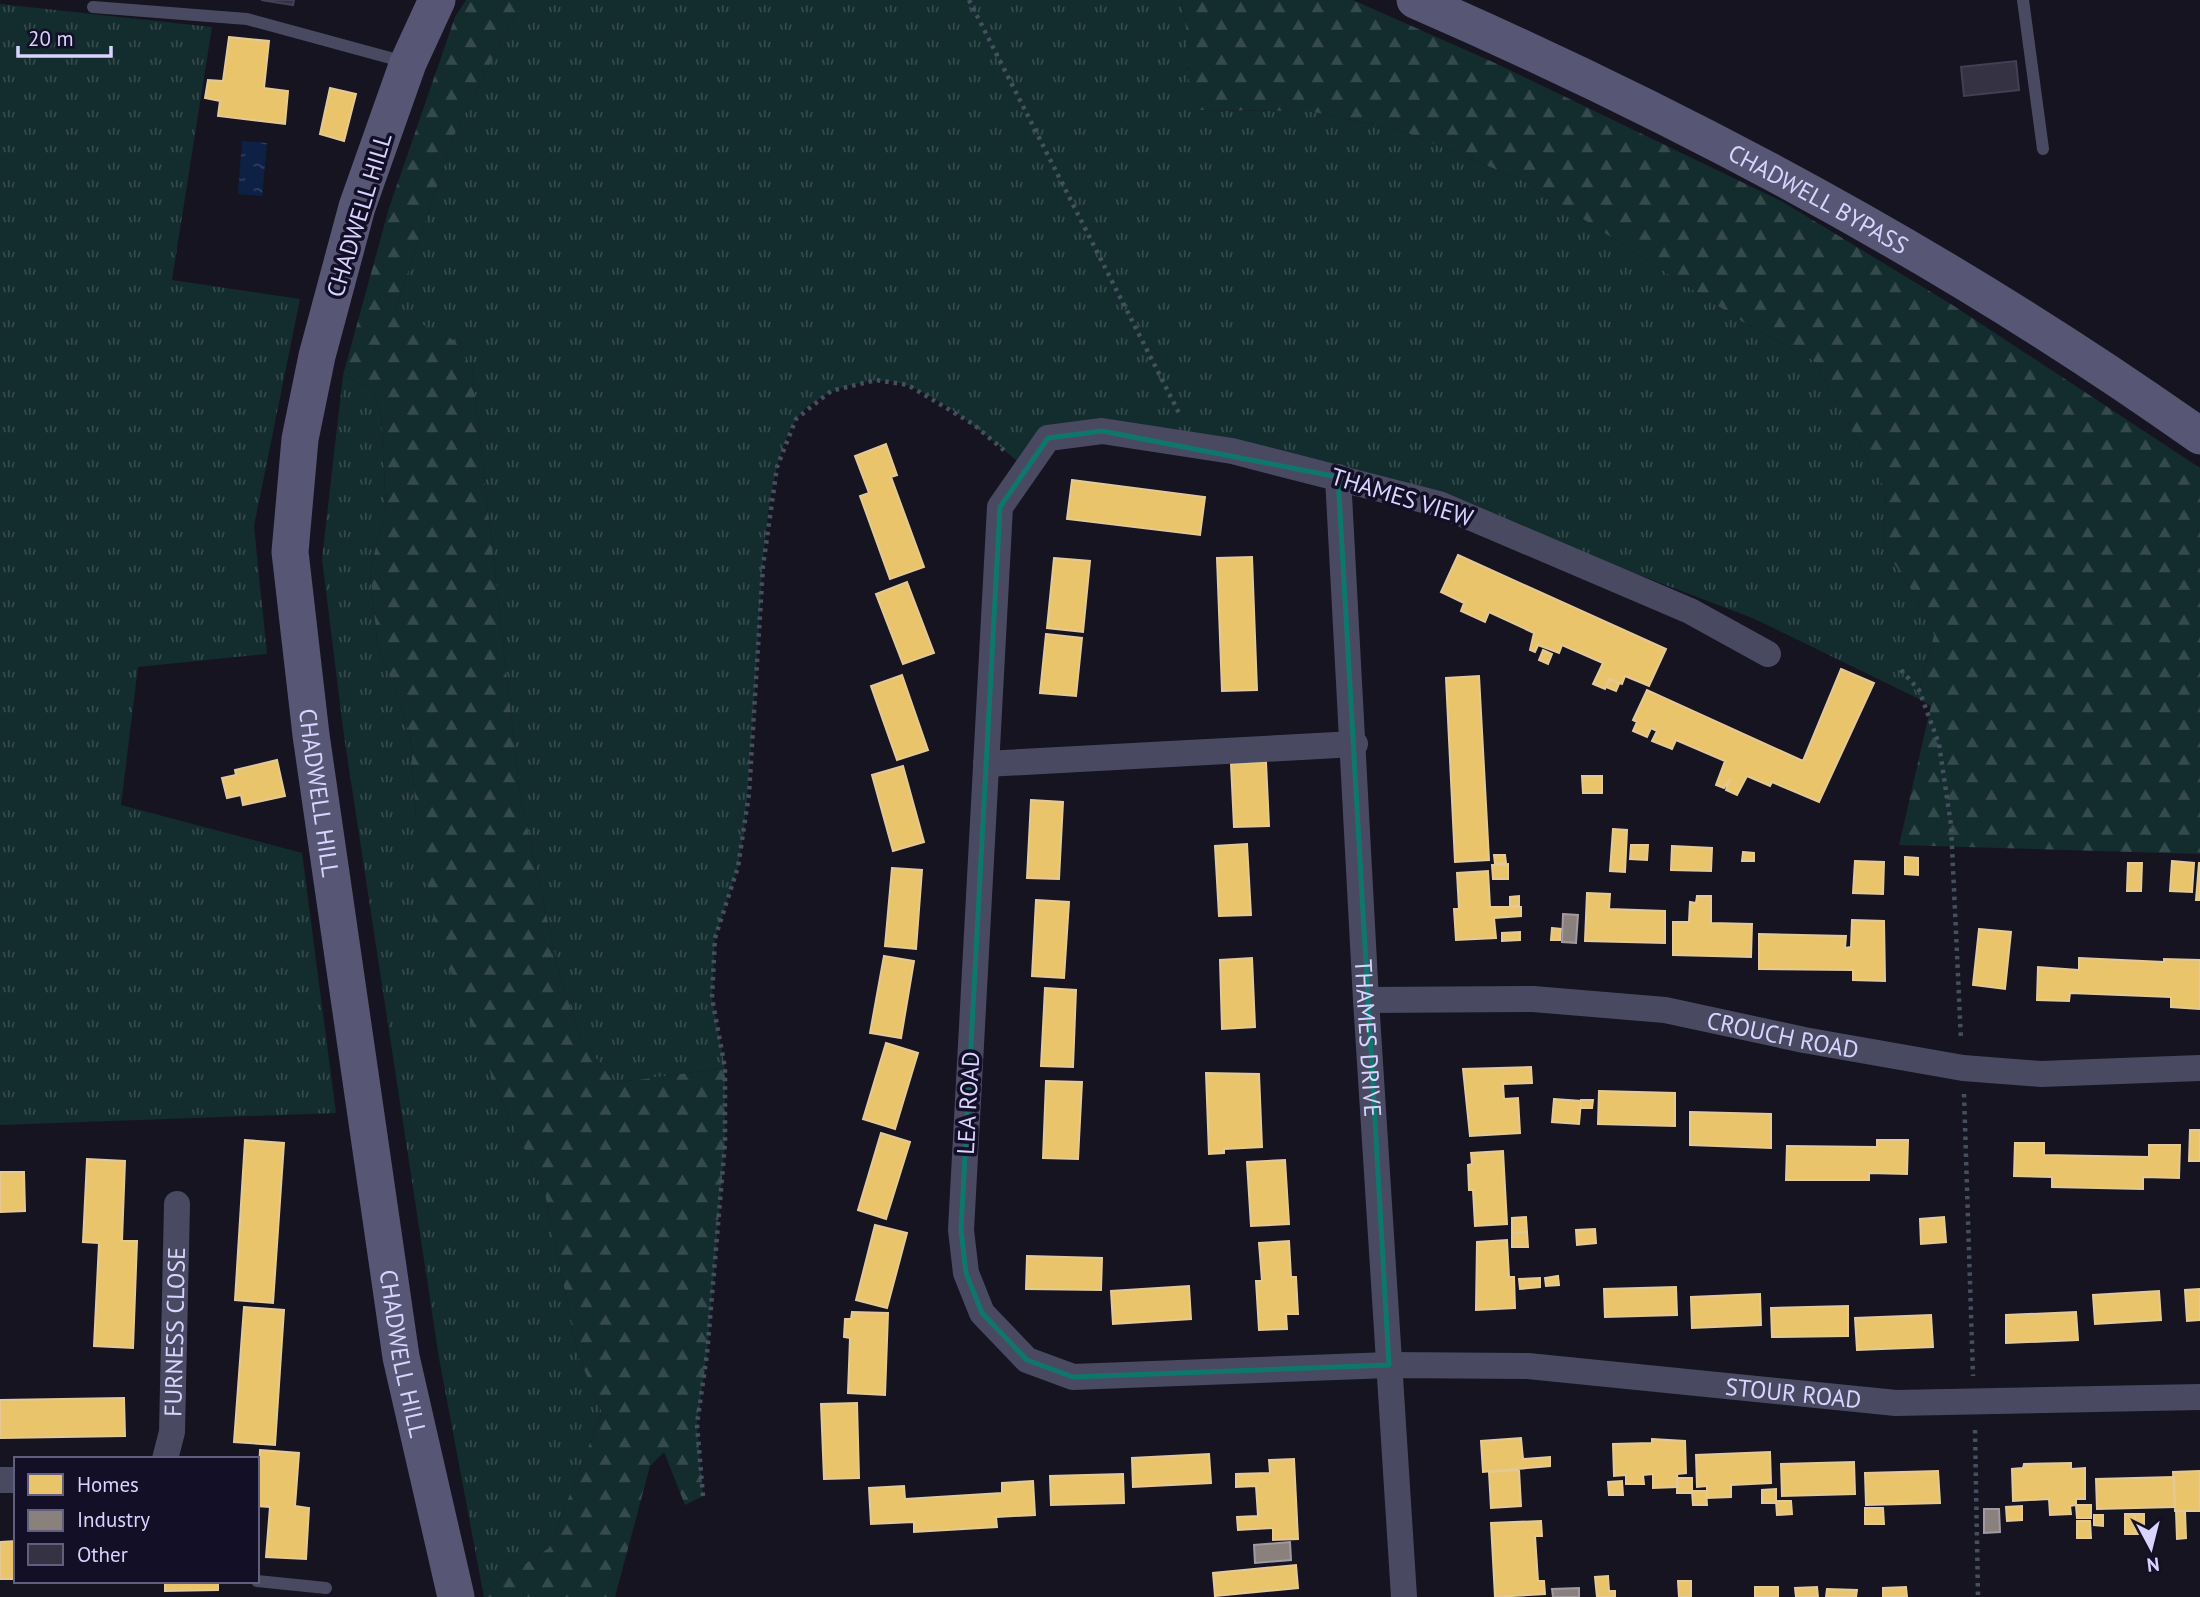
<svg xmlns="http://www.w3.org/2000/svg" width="2200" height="1597" viewBox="0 0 2200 1597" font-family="'PT Sans',sans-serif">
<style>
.grass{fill:url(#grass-tufts)}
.forest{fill:url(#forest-firs)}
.water{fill:url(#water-ripples)}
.homes{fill:#e9c46a;stroke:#e4c997;stroke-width:2}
.industry{fill:#8a817c;stroke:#a29aa3;stroke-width:2}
.building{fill:#343243;stroke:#433f54;stroke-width:2}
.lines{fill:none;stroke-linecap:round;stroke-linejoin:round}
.path{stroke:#44505f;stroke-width:4.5;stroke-dasharray:3.5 5;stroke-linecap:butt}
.lane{stroke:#4a4962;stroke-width:12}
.street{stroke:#4a4962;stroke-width:26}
.secondary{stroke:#575674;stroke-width:37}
.marked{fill:none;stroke:#0f766e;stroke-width:5;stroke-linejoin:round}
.labels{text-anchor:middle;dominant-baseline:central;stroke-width:7;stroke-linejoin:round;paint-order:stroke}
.street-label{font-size:24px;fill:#d9d4ff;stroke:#130f26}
</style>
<defs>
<pattern id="grass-tufts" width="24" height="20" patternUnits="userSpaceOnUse" patternTransform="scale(1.75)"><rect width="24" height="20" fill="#132c2d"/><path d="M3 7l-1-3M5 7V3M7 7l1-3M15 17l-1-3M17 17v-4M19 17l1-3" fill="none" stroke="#354a4c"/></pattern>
<pattern id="forest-firs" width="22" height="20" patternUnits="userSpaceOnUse" patternTransform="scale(1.75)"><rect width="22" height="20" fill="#132c2d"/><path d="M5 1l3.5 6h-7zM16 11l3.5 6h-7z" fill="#354a4c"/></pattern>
<pattern id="water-ripples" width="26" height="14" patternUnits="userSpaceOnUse" patternTransform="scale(1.75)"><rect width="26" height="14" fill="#0d2144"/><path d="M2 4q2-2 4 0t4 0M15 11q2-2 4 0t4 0" fill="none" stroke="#304060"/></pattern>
</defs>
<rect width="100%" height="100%" fill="#161421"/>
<path class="grass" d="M523 0H1181L1187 34 1191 110 1309 111 1403 131 1524 181 1743 322 1813 360 1886 491 1883 547 1911 589 1934 635 1917 698 1755 619 1568 548 1232 451 1048 438 1026 468C990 439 952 404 909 386 876 371 814 390 795 421 763 476 762 581 758 645 754 707 750 768 744 830L738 867 715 938 712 998 725 1068 614 1083 580 1036 559 973 520 794 472 369 395 310 456 131Z
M0 4 212 27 172 280 300 299 254 526 267 654 138 667 121 805 302 853 336 1113 0 1125Z
M343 375 371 389 381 414 386 508 370 570 377 641 410 734 416 817 498 1092 545 1194 578 1355 602 1412 549 1548 483 1592 439 1358 344 736 322 559Z"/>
<path class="forest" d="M466 0H523L456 131 395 310 455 341 472 369 520 794 559 973 580 1036 614 1083 725 1068V1143L707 1354 697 1424 703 1496 685 1505 664 1452 650 1466 615 1597H484L483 1592 549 1548 602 1412 578 1355 545 1194 498 1092 437 936 416 817 410 734 377 641 370 570 386 508 381 414 371 389 343 375 389 208 455 17Z
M1181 0H1353L1495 63 1783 202 1954 306 2200 468V854L1899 845 1931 706 1917 698 1934 635 1911 589 1883 547 1886 491 1813 360 1743 322 1524 181 1403 131 1309 111 1190 110 1187 34Z"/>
<path class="water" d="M242 141 267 143 262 196 238 194Z"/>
<path class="homes" d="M229 37 269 41 264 88 288 91 285 124 218 116 220 101 205 98 208 80 223 81Z
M330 88 356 94 344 141 320 134Z
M886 444 897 475 891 477 924 567 890 579 860 496 869 493 855 456Z
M1072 480 1205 497 1200 535 1067 519Z
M1458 555 1666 649 1649 686 1625 676 1622 684 1609 679 1605 689 1593 684 1603 663 1562 645 1559 653 1538 645 1535 652 1530 650 1534 633 1489 612 1485 622 1461 611 1464 603 1441 592Z
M1252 557 1257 690 1222 691 1217 558Z
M1054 558 1090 561 1083 632 1047 628Z
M907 582 934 653 903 664 876 594Z
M1046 634 1082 638 1076 696 1040 693Z
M1543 650 1552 654 1548 664 1539 660Z
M1841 669 1874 683 1819 802 1772 782 1770 786 1747 776 1737 795 1726 790 1730 779 1724 788 1716 785 1725 761 1676 740 1672 749 1652 741 1657 731 1651 728 1647 737 1633 731 1637 722 1633 720 1647 690 1803 761Z
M902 675 928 750 897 760 871 686Z
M1479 676 1489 860 1455 862 1446 678Z
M1610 679 1619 684 1616 691 1606 687Z
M277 760 285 796 243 805 241 795 227 798 222 778 236 775 235 770Z
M1266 762 1269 826 1234 827 1231 764Z
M903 766 924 842 893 851 872 775Z
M1582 776H1602V793H1583Z
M1031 800 1063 802 1059 879 1027 878Z
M1613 829 1627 830 1625 872 1610 871Z
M1247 844 1251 915 1219 916 1215 846Z
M1631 845H1648L1647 860 1630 859Z
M1672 846 1712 848 1711 871 1671 870Z
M1743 852 1754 853V861H1742Z
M1494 855H1505L1506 863 1495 864Z
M1905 857 1918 858V875L1905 874Z
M1855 861 1884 862 1883 894 1853 893Z
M2172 861 2194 863 2192 892 2170 891Z
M2128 863H2142L2141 891H2127Z
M2199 863H2200V900H2196Z
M1508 864V879H1493L1492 865Z
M892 868 922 870 916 949 885 946Z
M1488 871 1490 907H1521V916L1494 918 1496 938 1456 940 1454 909H1459L1457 873Z
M1587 893 1610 894 1609 909 1665 911V943L1585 941Z
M1519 896V906H1510V897Z
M1697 896H1711V923L1752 924 1751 957 1673 955V922H1689L1690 902 1696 903Z
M1036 900 1069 902 1064 978 1032 976Z
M1852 920 1884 921 1885 981 1853 980V970L1759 969V934L1846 936 1845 948 1851 947Z
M1552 928 1561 929 1560 940H1551Z
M1979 929 2011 932 2005 989 1973 985Z
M1520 932V940L1502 941V933Z
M884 956 914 961 901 1038 870 1033Z
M1252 958 1255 1027 1222 1029 1220 960Z
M2079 958 2164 962V959L2200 960V1009L2171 1007V997L2070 993 2069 1001 2037 1000 2038 967 2079 970Z
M1045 988 1076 990 1073 1067 1041 1066Z
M886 1043 918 1053 895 1129 863 1119Z
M1531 1067 1532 1083 1503 1084 1504 1099 1518 1098 1520 1133 1470 1136 1463 1069Z
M1206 1073 1259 1074 1262 1147 1224 1149V1153L1209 1154Z
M1046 1081 1082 1082 1078 1159 1043 1158Z
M1599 1091 1675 1093V1126L1598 1124Z
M1554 1099 1581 1101 1579 1124 1552 1122Z
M1581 1100H1593L1592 1108H1581Z
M1690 1112 1771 1114V1148L1690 1145Z
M2190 1130H2200V1161H2189Z
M881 1133 910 1142 886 1219 858 1210Z
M245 1140 284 1143 273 1303 235 1300Z
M1877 1140H1908L1907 1174 1869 1173V1180H1786L1787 1146 1877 1147Z
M2015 1143H2044V1155L2149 1157V1145H2180L2179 1178 2143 1177V1189L2052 1187V1177L2014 1176Z
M1503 1151 1507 1224 1475 1226 1473 1190H1469L1468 1165 1472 1164 1471 1153Z
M87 1159 125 1161 122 1241H137L133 1348 94 1346 99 1243 83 1242Z
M1285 1160 1289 1224 1251 1226 1247 1162Z
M0 1172H24L25 1211 0 1212Z
M1526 1217 1527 1232 1512 1233V1218Z
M1944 1217 1946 1242 1921 1244 1920 1219Z
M875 1225 907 1233 887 1308 856 1300Z
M1595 1229 1596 1243 1577 1245 1576 1230Z
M1527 1232 1528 1247H1512V1233Z
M1507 1240 1509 1277H1514L1515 1308 1476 1310 1477 1242Z
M1289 1241 1291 1277H1296L1298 1314H1286L1287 1329 1259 1330 1256 1281H1262L1259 1243Z
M1027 1256 1102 1258 1101 1290 1026 1289Z
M1558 1276 1559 1285 1546 1286 1545 1278Z
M1540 1278V1287L1520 1289 1519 1279Z
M1189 1286 1191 1319 1113 1324 1111 1291Z
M1676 1287 1677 1315 1605 1317 1604 1289Z
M2200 1289V1320L2187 1321 2185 1290Z
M2159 1291 2161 1320 2095 1324 2093 1295Z
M1760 1294 1761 1325 1692 1328 1691 1297Z
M1848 1306V1336L1772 1337 1771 1308Z
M244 1307 284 1310 275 1445 234 1442Z
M852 1312 888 1313 885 1395 848 1393 850 1338 844 1337 845 1319H851Z
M2076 1312 2078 1340 2006 1343V1315Z
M1931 1315 1933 1347 1857 1350 1855 1318Z
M124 1398 125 1436 0 1438V1400Z
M857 1403 859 1478 824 1479 821 1404Z
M1521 1438 1523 1459 1550 1457V1466L1483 1472 1481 1441Z
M1652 1439 1685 1441 1686 1473 1677 1474 1678 1487 1653 1488V1474L1643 1475 1644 1484H1626V1475L1614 1476 1613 1444 1652 1443Z
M260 1450 299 1453 295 1506 309 1508 306 1559 266 1557 270 1507 257 1506Z
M1770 1452 1771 1483 1731 1485V1497L1707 1498V1486L1697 1487 1696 1455Z
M1209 1454 1211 1483 1133 1487 1132 1458Z
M1294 1459 1298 1539 1273 1540V1528L1238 1530 1237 1517 1258 1516 1256 1486 1236 1487V1474L1270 1473 1269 1460Z
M1854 1462 1855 1494 1782 1496 1781 1464Z
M2071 1463V1469L2085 1468V1499H2076V1505L2070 1506 2071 1514 2050 1515 2049 1499 2013 1501 2012 1469 2023 1468 2024 1464Z
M1519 1470 1521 1506 1491 1508 1489 1472Z
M1938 1471 1940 1503 1866 1505 1865 1473Z
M2200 1471V1511H2175L2173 1472Z
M1123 1474 1124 1503 1051 1505 1050 1476Z
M2174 1477 2175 1507 2097 1509 2096 1479Z
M1677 1478H1692V1493H1677Z
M1033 1481 1035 1515 996 1517 997 1527 914 1532V1522L871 1524 869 1488 904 1486 905 1499 1002 1493V1483Z
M1622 1481 1623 1495H1609L1608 1482Z
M1776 1489V1503H1762V1490Z
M1692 1491H1706L1707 1505H1693Z
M1776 1501H1791L1792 1514 1777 1515Z
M2076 1505H2091V1518H2077Z
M2022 1506V1520L2007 1521 2006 1507Z
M1865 1508H1883L1884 1524H1865Z
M2176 1511H2185L2186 1538 2177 1539Z
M2125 1514H2135V1534H2125Z
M2135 1514H2144V1534H2135Z
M2094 1515H2103V1526L2094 1525Z
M1541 1521 1542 1536H1535L1538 1581H1544L1545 1594 1495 1597 1491 1523Z
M2077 1521H2090L2091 1538H2077Z
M16 1541V1579H0V1542Z
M1296 1565 1298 1588 1215 1596 1213 1573Z
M1608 1576 1609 1591H1615V1597H1597L1595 1577Z
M218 1581V1590L165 1591V1582L114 1581Z
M1678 1581H1691V1597H1679Z
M1755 1587H1778V1597H1755Z
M1817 1587 1818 1597H1796L1795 1588Z
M1906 1587 1907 1597H1883V1588Z
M1827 1589 1857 1590 1856 1597H1826Z"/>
<path class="industry" d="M1563 914 1578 915 1576 943 1562 942Z
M1984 1509H1999L2000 1532 1984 1533Z
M1290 1542 1291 1560 1255 1563 1254 1545Z
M1579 1588V1597H1553L1552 1589Z"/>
<path class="building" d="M261 0H294L293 5Z
M2016 61 2019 90 1964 96 1961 67Z"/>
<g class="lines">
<path class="path" d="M969 0 1179 413
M1901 670 1919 690 1939 744 1951 825 1961 1040
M1964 1094 1973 1376
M1975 1430 1978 1597
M703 1496 697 1424 707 1354 725 1143V1068L712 998 715 938 738 867 749 794 763 566 777 467 796 419 831 391 876 380 908 385 973 424 1006 452"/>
<path class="lane" d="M2023 0 2043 149
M93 7 247 19 405 62
M257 1581 326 1588"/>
<g class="street">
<path id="s1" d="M1338 477 1366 1000 1404 1597"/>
<path id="s2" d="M1768 654 1690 611 1439 504 1232 451 1102 431 1048 438 1000 507 961 1230 966 1273 982 1313 1027 1360 1073 1377 1389 1365 1528 1366 1896 1403 2200 1397"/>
<path d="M986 764 1355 744"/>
<path id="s3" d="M1366 1000 1533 999 1665 1010 1804 1040 1963 1068 2041 1074 2200 1068"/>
<path id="s4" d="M165 1459 172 1432 177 1204"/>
<path d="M0 1480H16"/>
</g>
<g class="secondary">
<path id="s5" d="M437 0 408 63 357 207 317 356 300 439 290 552 311 735 401 1357 456 1597"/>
<path id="s6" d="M1415 0C1689 119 1956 263 2200 436"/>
</g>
</g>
<path class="marked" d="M1102 431 1338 477 1389 1365 1073 1377 1027 1360 982 1313 966 1273 961 1230 1000 507 1048 438Z"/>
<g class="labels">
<g class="street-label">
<text stroke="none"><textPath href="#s6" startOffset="450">CHADWELL BYPASS</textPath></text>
<text transform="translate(359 215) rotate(-73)">CHADWELL HILL</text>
<text transform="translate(1402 497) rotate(17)">THAMES VIEW</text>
<text stroke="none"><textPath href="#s5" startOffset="817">CHADWELL HILL</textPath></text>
<text stroke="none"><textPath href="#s3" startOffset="420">CROUCH ROAD</textPath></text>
<text stroke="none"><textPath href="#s1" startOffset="562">THAMES DRIVE</textPath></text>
<text transform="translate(968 1103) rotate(-87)">LEA ROAD</text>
<text stroke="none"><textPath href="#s4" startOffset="128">FURNESS CLOSE</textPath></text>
<text stroke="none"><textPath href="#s5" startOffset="1384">CHADWELL HILL</textPath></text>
<text stroke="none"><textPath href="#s2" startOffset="2492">STOUR ROAD</textPath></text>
</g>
</g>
<rect x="14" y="1457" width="245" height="126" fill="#130f26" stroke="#625e7d" stroke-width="2"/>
<rect x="28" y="1474" width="35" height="21" fill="#e9c46a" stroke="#625e7d" stroke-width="2"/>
<text x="77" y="1492" font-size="21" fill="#d9d4ff">Homes</text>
<rect x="28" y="1510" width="35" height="21" fill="#8a817c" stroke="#625e7d" stroke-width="2"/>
<text x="77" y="1527" font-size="21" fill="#d9d4ff">Industry</text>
<rect x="28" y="1544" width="35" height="21" fill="#343243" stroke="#625e7d" stroke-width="2"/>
<text x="77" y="1562" font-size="21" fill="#d9d4ff">Other</text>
<g transform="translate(2151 1548) rotate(173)" stroke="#130f26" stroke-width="5" paint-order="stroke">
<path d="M0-5L12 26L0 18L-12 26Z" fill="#d9d4ff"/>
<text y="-10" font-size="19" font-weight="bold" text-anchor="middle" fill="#d9d4ff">N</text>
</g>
<path d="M18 46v10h93v-10" fill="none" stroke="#d9d4ff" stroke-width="3.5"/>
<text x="28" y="46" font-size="21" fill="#d9d4ff" stroke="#130f26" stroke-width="5" paint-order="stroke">20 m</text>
</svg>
